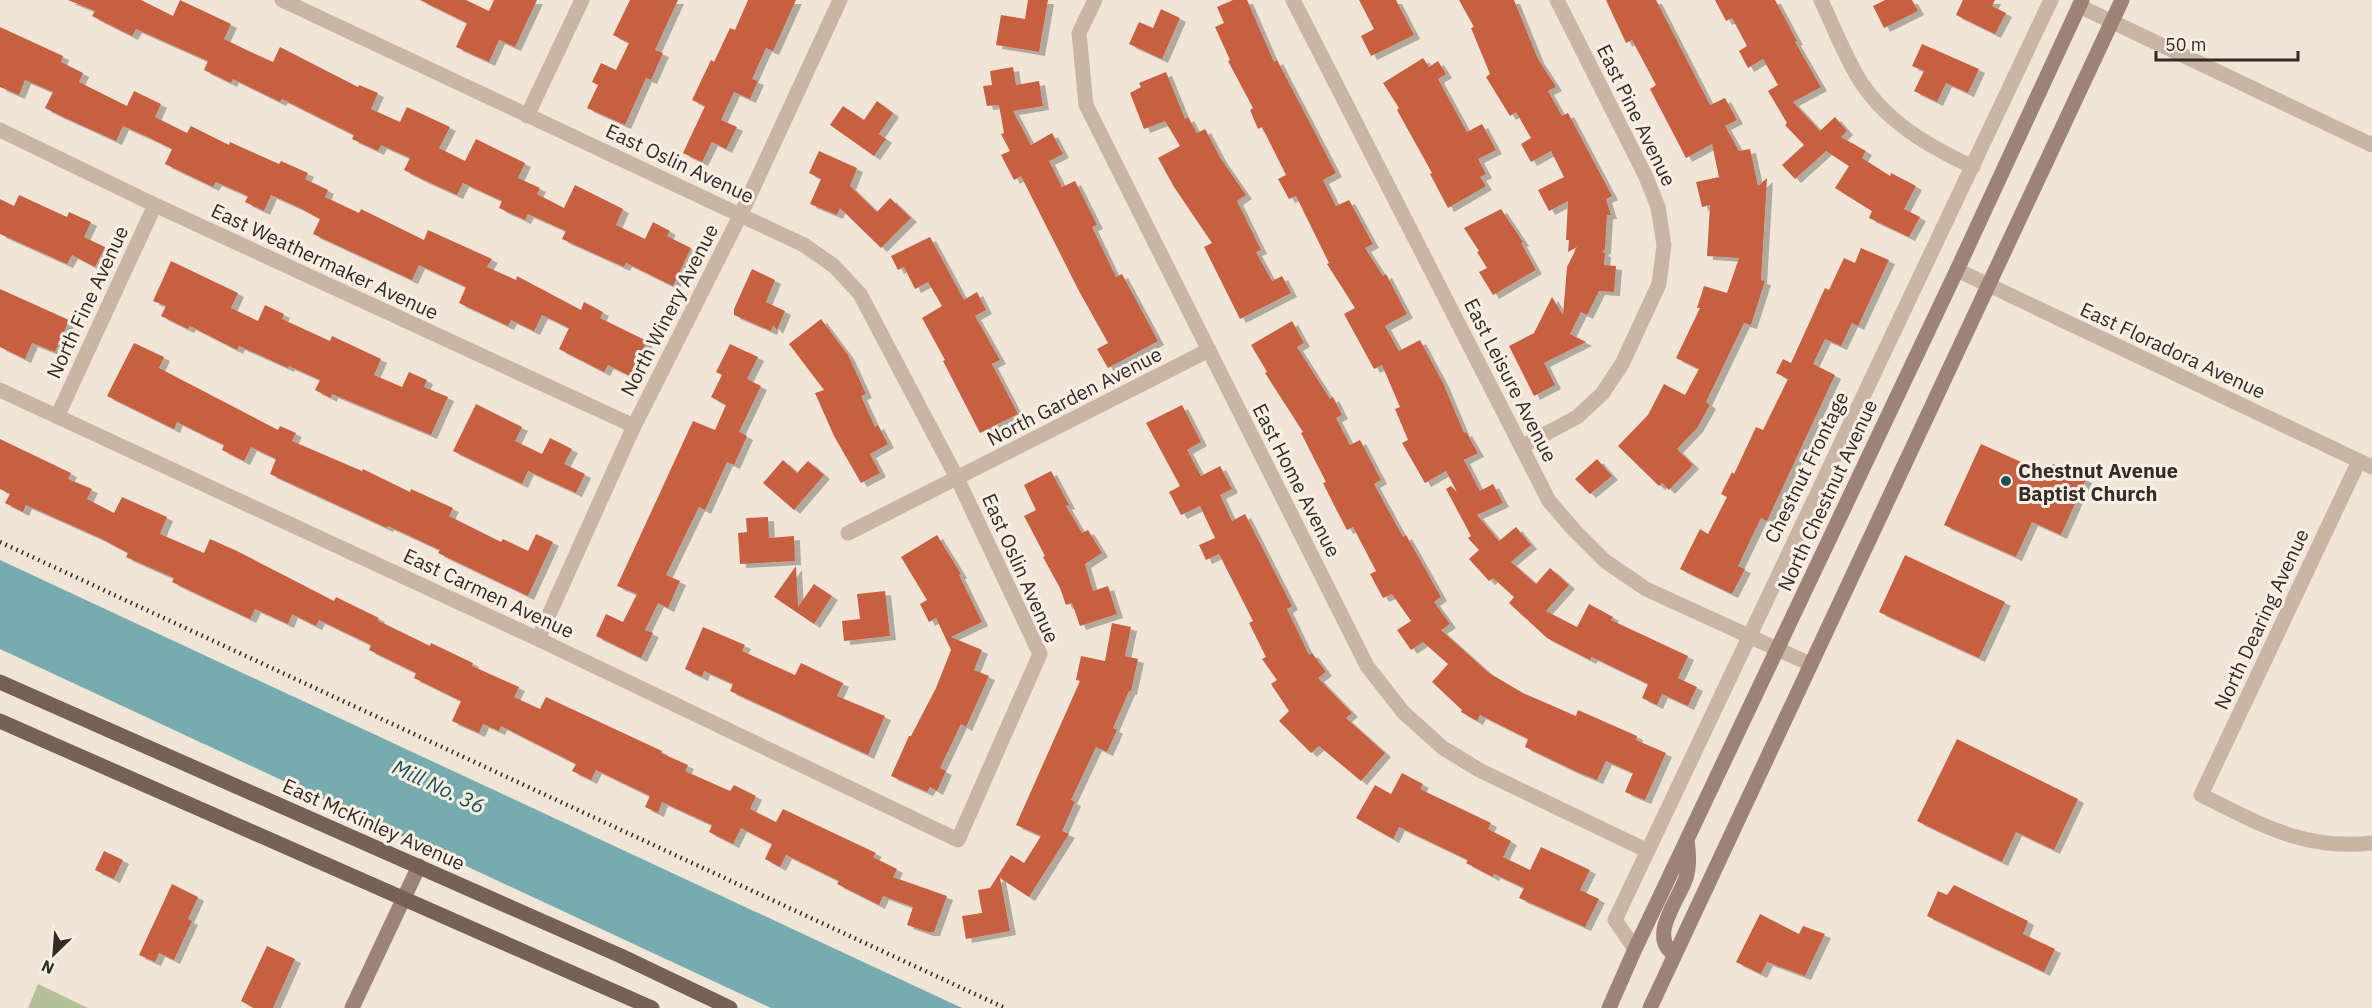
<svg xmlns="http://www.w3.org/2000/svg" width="2372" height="1008" viewBox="0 0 2372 1008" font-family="'IBM Plex Sans',sans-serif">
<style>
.green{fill:#b3c098}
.water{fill:#77acae}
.building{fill:#c66041;filter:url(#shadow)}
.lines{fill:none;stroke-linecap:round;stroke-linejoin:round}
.street{stroke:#c9b5a4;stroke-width:15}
.secondary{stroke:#9c8376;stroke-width:15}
.primary{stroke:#766157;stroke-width:15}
.rail{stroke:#342a26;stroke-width:4.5;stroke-dasharray:1.5 4.5;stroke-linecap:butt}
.poi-dot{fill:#1c5255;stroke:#f9efe4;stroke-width:2}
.labels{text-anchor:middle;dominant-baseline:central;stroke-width:6;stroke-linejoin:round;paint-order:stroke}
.street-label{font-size:20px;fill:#342a26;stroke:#f9efe4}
.poi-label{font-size:20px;font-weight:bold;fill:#342a26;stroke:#f9efe4;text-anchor:start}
.water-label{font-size:21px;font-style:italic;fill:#1c5255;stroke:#f9efe4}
</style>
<defs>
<filter id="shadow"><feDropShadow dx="6" dy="4" stdDeviation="0" flood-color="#0004"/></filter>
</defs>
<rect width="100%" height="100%" fill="#f1e5d8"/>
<path class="green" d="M38 984 88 1008H28Z"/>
<path class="water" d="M0 560 962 1008H771L0 649Z"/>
<path class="building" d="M68 0H141L173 16 180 0 231 24 224 39 253 53 273 62 280 47 358 87 359 85 378 93 371 109 400 122 407 107 450 127 439 148 465 161 476 139 525 163 518 178 540 188 537 194 564 208 575 185 623 209 616 225 645 239 653 222 670 231 667 236 691 248 673 286 626 263 624 267 562 239 566 231 528 214 525 220 499 208 502 201 463 183 457 195 424 180 404 170 410 158 381 145 378 151 352 139 354 135 282 99 280 102 233 79 231 83 204 70 208 61 136 29 132 36 92 16 95 11Z
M420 0H466L489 11 494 0H537L515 47 499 40 489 62 456 47 467 23Z
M630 0H678L655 50 663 53 651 80 646 78 625 125 587 108 598 85 592 82 601 63 616 70 629 43 613 35Z
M748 0H796L773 51 766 48 752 79 758 81 750 99 734 92 721 120 737 127 726 149 712 142 702 162 683 153 705 106 692 100 711 60 714 62 730 28 735 30Z
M1028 0H1048L1039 52 996 45 1001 15 1025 19Z
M1233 0H1247L1274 62 1277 60 1336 173 1323 180 1336 206 1349 200 1373 244 1365 248 1383 276 1386 274 1407 314 1385 326 1399 351 1420 340 1443 383 1464 433 1466 432 1478 453 1464 460 1480 491 1493 484 1503 503 1477 515 1499 541 1516 527 1531 545 1511 562 1536 584 1550 568 1569 585 1546 611 1577 627 1589 604 1613 617 1611 620 1688 656 1678 678 1697 687 1688 706 1662 694 1657 705 1642 698 1648 684 1592 657 1590 660 1547 638 1509 603 1514 597 1493 578 1489 581 1469 559 1479 550 1468 538 1471 536 1446 489 1451 486 1457 492 1446 471 1425 483 1402 443 1408 440 1395 409 1400 407 1382 365 1374 369 1344 314 1355 308 1327 264 1329 263 1296 196 1289 199 1278 179 1286 175 1262 127 1258 129 1250 110 1253 108 1228 61 1230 60 1215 27 1224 23 1217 7Z
M1359 0H1396L1414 35 1371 56 1361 36 1374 29Z
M1459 0H1514L1538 59 1556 87 1548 91 1562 116 1568 113 1612 196 1606 199 1611 215H1607L1605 249 1602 252 1605 253 1604 265 1616 266 1614 292 1599 291 1587 315 1581 312 1570 334 1586 342 1544 363 1555 385 1534 396 1509 346 1534 333 1552 297 1563 315 1567 267 1577 247 1568 252 1569 240H1566L1568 201 1549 211 1538 190 1564 177 1551 151 1531 162 1521 144 1531 138 1516 112 1510 116 1486 77 1490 74 1471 28 1474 27Z
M1606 0H1656L1710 105 1725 98 1737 120 1725 126 1739 151 1750 149 1758 186 1767 178 1761 280 1765 281 1751 325 1744 323 1706 402 1710 405 1697 428 1677 449 1693 465 1669 490 1662 483 1659 486 1618 446 1648 415 1664 384 1685 395 1699 369 1676 358 1700 308H1697L1704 286 1727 293 1739 258 1707 256 1710 205 1702 207 1696 182 1719 177 1712 144 1686 158 1650 89 1656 85 1632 40 1626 43Z
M1715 0H1775L1797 41 1795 42 1821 87 1793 102 1820 131 1835 117 1847 131 1841 137 1866 151 1862 158 1890 176 1891 173 1916 186 1904 209 1920 217 1909 237 1869 218 1872 211 1835 188 1849 166 1826 151 1795 179 1782 165 1804 145 1785 125 1787 123 1768 91 1778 85 1763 59 1748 68 1739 51 1747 46 1732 18 1726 21Z
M1885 0H1912L1918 11 1884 28 1873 6Z
M1963 0H1995L1992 6 2006 13 1995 34 1956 15Z
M1161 9 1180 18 1162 59 1129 44 1139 22 1153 28Z
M0 27 63 56 61 62 83 73 79 82 127 106 134 91 161 104 155 117 187 133 191 126 229 145 230 142 279 164 281 161 308 173 305 179 328 190 325 197 359 213 361 209 424 240 428 230 492 259 487 267 516 280 517 276 581 310 584 302 603 312 600 318 647 341 630 376 608 365 604 372 559 349 569 328 542 315 534 331 511 320 508 326 459 303 466 287 419 265 412 280 313 234 320 219 300 208 271 195 264 211 245 202 248 196 216 182 213 187 165 164 172 149 150 138 123 126 116 141 59 115 45 108 53 92 25 80 19 95 0 87Z
M1922 44 1979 69 1968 93 1946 83 1937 102 1914 91 1924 71 1912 66Z
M1423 58 1429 67 1438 61 1446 74 1438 79 1467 132 1482 124 1496 150 1478 159 1486 174 1480 177 1486 186 1448 208 1430 174 1432 173 1397 110 1399 108 1383 83Z
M1013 67 1016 85 1039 81 1043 106 1013 111 1031 145 1052 133 1063 154 1049 161 1062 187 1075 181 1097 225 1092 227 1116 277 1122 274 1158 341 1108 368 1097 349 1108 343 1079 291 1021 176 1014 180 1001 155 1010 151 1001 134 1004 133 999 105 987 106 983 86 992 85 990 71Z
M1166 72 1185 119 1188 117 1197 133 1205 129 1221 159 1246 195 1237 201 1261 250 1256 252 1272 281 1282 276 1291 293 1240 319 1204 247 1212 243 1174 187 1158 158 1180 146 1165 121 1144 129 1130 93 1141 87 1139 83Z
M877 101 893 113 879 134 886 139 874 156 830 125 843 106 864 120Z
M819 151 857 168 850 186 877 212 890 198 911 218 881 248 840 208 837 215 810 204 821 179 809 173Z
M19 195 67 217 69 212 91 222 84 237 105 247 95 267 72 255 67 264 0 234V199L14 206Z
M1501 209 1523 242 1521 243 1536 270 1493 295 1479 272 1487 268 1477 252 1479 251 1464 228Z
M930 237 964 300 977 292 986 310 975 316 1000 360 992 364 1018 414 980 433 943 361 945 360 922 318 942 306 928 282 915 289 904 267 898 270 891 256Z
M1861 248 1889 260 1858 326 1852 323 1841 346 1825 339 1813 364 1835 375 1767 521 1761 518 1738 566 1745 569 1732 594 1680 569 1700 529 1708 534 1727 497 1721 494 1732 472 1734 474 1756 427 1763 430 1788 379 1776 373 1783 359 1791 363 1825 288 1829 290 1844 258 1855 263Z
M171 261 238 293 231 308 258 321 265 305 284 314 282 319 330 341 332 336 381 359 374 375 402 387 409 372 427 380 424 387 448 397 431 435 332 394 331 398 315 390 320 380 289 366 288 368 239 346 237 350 190 326 188 329 161 316 166 306 153 301Z
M752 269 775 280 766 302 785 311 777 330 773 325 771 331 734 315V309Z
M0 289 69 320 55 352 32 343 25 359 0 347Z
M821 319 848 355 866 394 861 396 875 427 878 425 888 444 870 454 880 473 861 483 834 436 815 393 824 390 789 344Z
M1292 321 1304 343 1297 347 1330 399 1333 397 1342 415 1336 418 1350 445 1360 440 1381 480 1374 484 1403 537 1406 535 1441 597 1434 602 1450 624 1441 630 1489 673 1523 693 1576 716 1578 710 1637 736 1636 740 1666 753 1645 800 1625 792 1633 773 1606 761 1597 780 1575 771 1525 747 1528 739 1480 715 1477 721 1461 712 1462 710 1432 682 1448 664 1423 642 1411 650 1397 630 1411 621 1392 594 1383 598 1370 574 1376 571 1353 527 1347 530 1337 511 1323 483 1326 482 1301 433 1303 432 1265 373 1267 372 1251 345Z
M134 343 164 357 159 368 278 430 280 426 296 433 292 441 362 471 363 469 410 492 411 489 453 508 449 516 501 542 503 539 528 551 536 534 553 542 528 596 438 553 440 550 388 526 387 528 270 474 276 459 251 447 244 461 222 450 224 445 177 422 174 429 107 396Z
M730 344 758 357 747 379 761 386 739 432 747 436 734 465 727 462 705 510 699 507 666 575 680 581 668 608 658 603 645 630 653 633 641 658 596 636 606 614 623 622 637 594 617 586 693 421 715 430 726 405 711 397 722 375 716 372Z
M476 404 522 427 515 441 542 454 550 438 572 449 564 464 585 474 576 493 528 471 522 484 453 451Z
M1182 405 1201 442 1187 450 1201 476 1220 466 1232 489 1220 495 1232 521 1245 514 1292 606 1287 609 1309 655 1312 653 1326 672 1318 678 1352 713 1346 718 1385 753 1361 781 1319 746 1311 753 1279 721 1289 711 1271 684 1277 680 1262 659 1266 657 1249 623 1253 621 1219 554 1206 560 1199 545 1215 538 1200 506 1181 515 1169 492 1180 486 1146 423Z
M0 439 71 473 68 479 92 489 87 499 114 513 122 497 167 517 160 534 204 553 210 539 237 551 334 601 336 597 379 618 377 620 430 646 431 643 473 663 472 666 519 687 514 697 540 709 546 697 662 751 661 753 688 765 685 771 730 791 734 785 756 796 750 809 776 822 783 809 876 853 873 857 897 869 893 877 947 896 934 932H928L907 925 913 907 883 896 879 905 837 884 839 881 786 855 780 867 765 859 772 844 741 828 733 844 709 832 712 825 662 802 658 813 645 807 650 796 596 770 591 780 572 771 576 764 501 726 499 731 483 724 479 733 452 721 461 701 414 678 416 673 369 650 371 645 319 620 316 626 292 614 288 624 255 609 250 619 172 582 174 578 126 557 128 553 100 538 26 505 23 512 5 503 10 494 0 489Z
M1981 444 2048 474 2053 464 2086 479 2061 535 2032 522 2016 557 1944 525Z
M1597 459 1612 476 1590 494 1575 479Z
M783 460 797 473 808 461 824 475 794 510 763 483Z
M1051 471 1069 505 1066 506 1082 533 1088 530 1102 553 1085 564 1093 591 1108 586 1117 614 1080 626 1072 603 1066 605 1060 588 1043 557 1045 556 1024 516 1036 510 1024 485Z
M768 517 769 538 794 536 795 561 740 564 738 533 747 532 746 518Z
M937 535 961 574 959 575 982 622 951 637 982 650 974 670 989 676 966 727 961 724 940 768 946 771 937 791 930 787 927 792 891 776 909 736H911L936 688 951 650 936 618 929 622 920 604 927 600 901 557Z
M1905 555 2005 602 1979 658 1879 612Z
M796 566 798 607 814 584 832 596 814 624 774 597Z
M885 591 890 636 844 641 842 621 860 619 857 594Z
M1112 623 1131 627 1125 656 1138 659 1131 691H1129L1113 728 1117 730 1107 752 1096 747 1071 800 1075 802 1062 831 1069 834 1029 897 1000 878 1010 931 966 939 962 916 982 913 978 890 990 888 1011 855 1024 863 1041 836 1016 825 1080 681 1076 680 1081 656 1105 661Z
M703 627 745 645 742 651 795 675 801 663 843 683 837 696 885 716 868 755 730 691 733 684 704 671 702 677 685 669Z
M1957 739 2078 799 2054 850 2016 832 2002 862 1917 821Z
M1402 773 1423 784 1420 789 1491 823 1488 829 1511 841 1503 857 1530 870 1541 847 1590 870 1580 890 1599 899 1585 927 1519 898 1524 888 1494 874 1493 877 1466 863 1468 860 1399 827 1393 839 1356 818 1375 785 1391 794Z
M104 851 123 860 114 879 95 870Z
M172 884 198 897 188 919 192 921 174 960 159 953 155 962 139 955Z
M1954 885 2028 921 2023 934 2055 949 2044 972 1927 916 1938 891 1947 895Z
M1760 914 1799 934 1803 926 1825 934 1805 976 1767 962 1761 974 1736 962Z
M267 946 295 959 273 1008H254L241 1001Z"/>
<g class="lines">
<path class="street" d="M1095 0 1079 33 1086 105 1367 666 1403 712 1443 748 1481 771 1648 851
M1293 0 1549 501 1574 530 1605 561 1646 589 1810 664
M1821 0C1833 26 1844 54 1859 79 1886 122 1928 146 1973 167
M2079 6 2372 145
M527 116 582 0
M0 130 155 205 634 426
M1957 270 2372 467
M0 390 538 639 958 840 1040 654 957 478 860 294 834 266 804 245 282 0
M57 417 155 205
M1521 447 1577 417 1602 394 1622 364 1659 284 1664 245 1658 207 1646 177 1557 0
M2359 461 2201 795C2260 824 2304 851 2372 843
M848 533 1209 350
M538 639 634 426 741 214 840 0
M1635 949 1615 920 2051 0"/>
<path class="secondary" d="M1674 954C1648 937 1678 901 1686 878 1690 865 1689 853 1687 840
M352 1008 419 866
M1609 1008 1635 949 1957 270 2082 0
M1650 1008 2122 0"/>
<path class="primary" d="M0 682 621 956 730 1008
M0 721 652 1008"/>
<path class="rail" d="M0 542 1005 1008"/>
</g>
<circle class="poi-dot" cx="2006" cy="481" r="6"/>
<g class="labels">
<g class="street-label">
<text transform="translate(1637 115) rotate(64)">East Pine Avenue</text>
<text transform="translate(680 163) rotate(25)">East Oslin Avenue</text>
<text transform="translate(325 261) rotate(25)">East Weathermaker Avenue</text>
<text transform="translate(87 302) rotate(-65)">North Fine Avenue</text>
<text transform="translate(669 310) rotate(-63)">North Winery Avenue</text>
<text transform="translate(2173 350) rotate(25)">East Floradora Avenue</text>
<text transform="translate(1511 380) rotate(63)">East Leisure Avenue</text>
<text transform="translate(1074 396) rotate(-27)">North Garden Avenue</text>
<text transform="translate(1806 467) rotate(-64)">Chestnut Frontage</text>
<text transform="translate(1297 480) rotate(63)">East Home Avenue</text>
<text transform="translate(1827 495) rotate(-65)">North Chestnut Avenue</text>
<text transform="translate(1021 568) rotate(66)">East Oslin Avenue</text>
<text transform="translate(489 593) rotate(25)">East Carmen Avenue</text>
<text transform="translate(2261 619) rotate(-65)">North Dearing Avenue</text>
<text transform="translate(374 824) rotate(24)">East McKinley Avenue</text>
</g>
<g class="poi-label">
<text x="2018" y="470">Chestnut Avenue<tspan x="2018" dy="23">Baptist Church</tspan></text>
</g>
<g class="water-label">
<text transform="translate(439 786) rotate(25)">Mill No. 36</text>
</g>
</g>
<g transform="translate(54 954) rotate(205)" stroke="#f9efe4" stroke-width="4.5" paint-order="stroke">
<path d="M0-4.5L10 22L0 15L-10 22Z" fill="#342a26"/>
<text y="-9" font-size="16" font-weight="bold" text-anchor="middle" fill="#342a26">N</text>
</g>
<path d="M2156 51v9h142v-9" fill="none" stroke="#342a26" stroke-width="3"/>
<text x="2165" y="51" font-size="18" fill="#342a26" stroke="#f9efe4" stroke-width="4.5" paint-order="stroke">50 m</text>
</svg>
